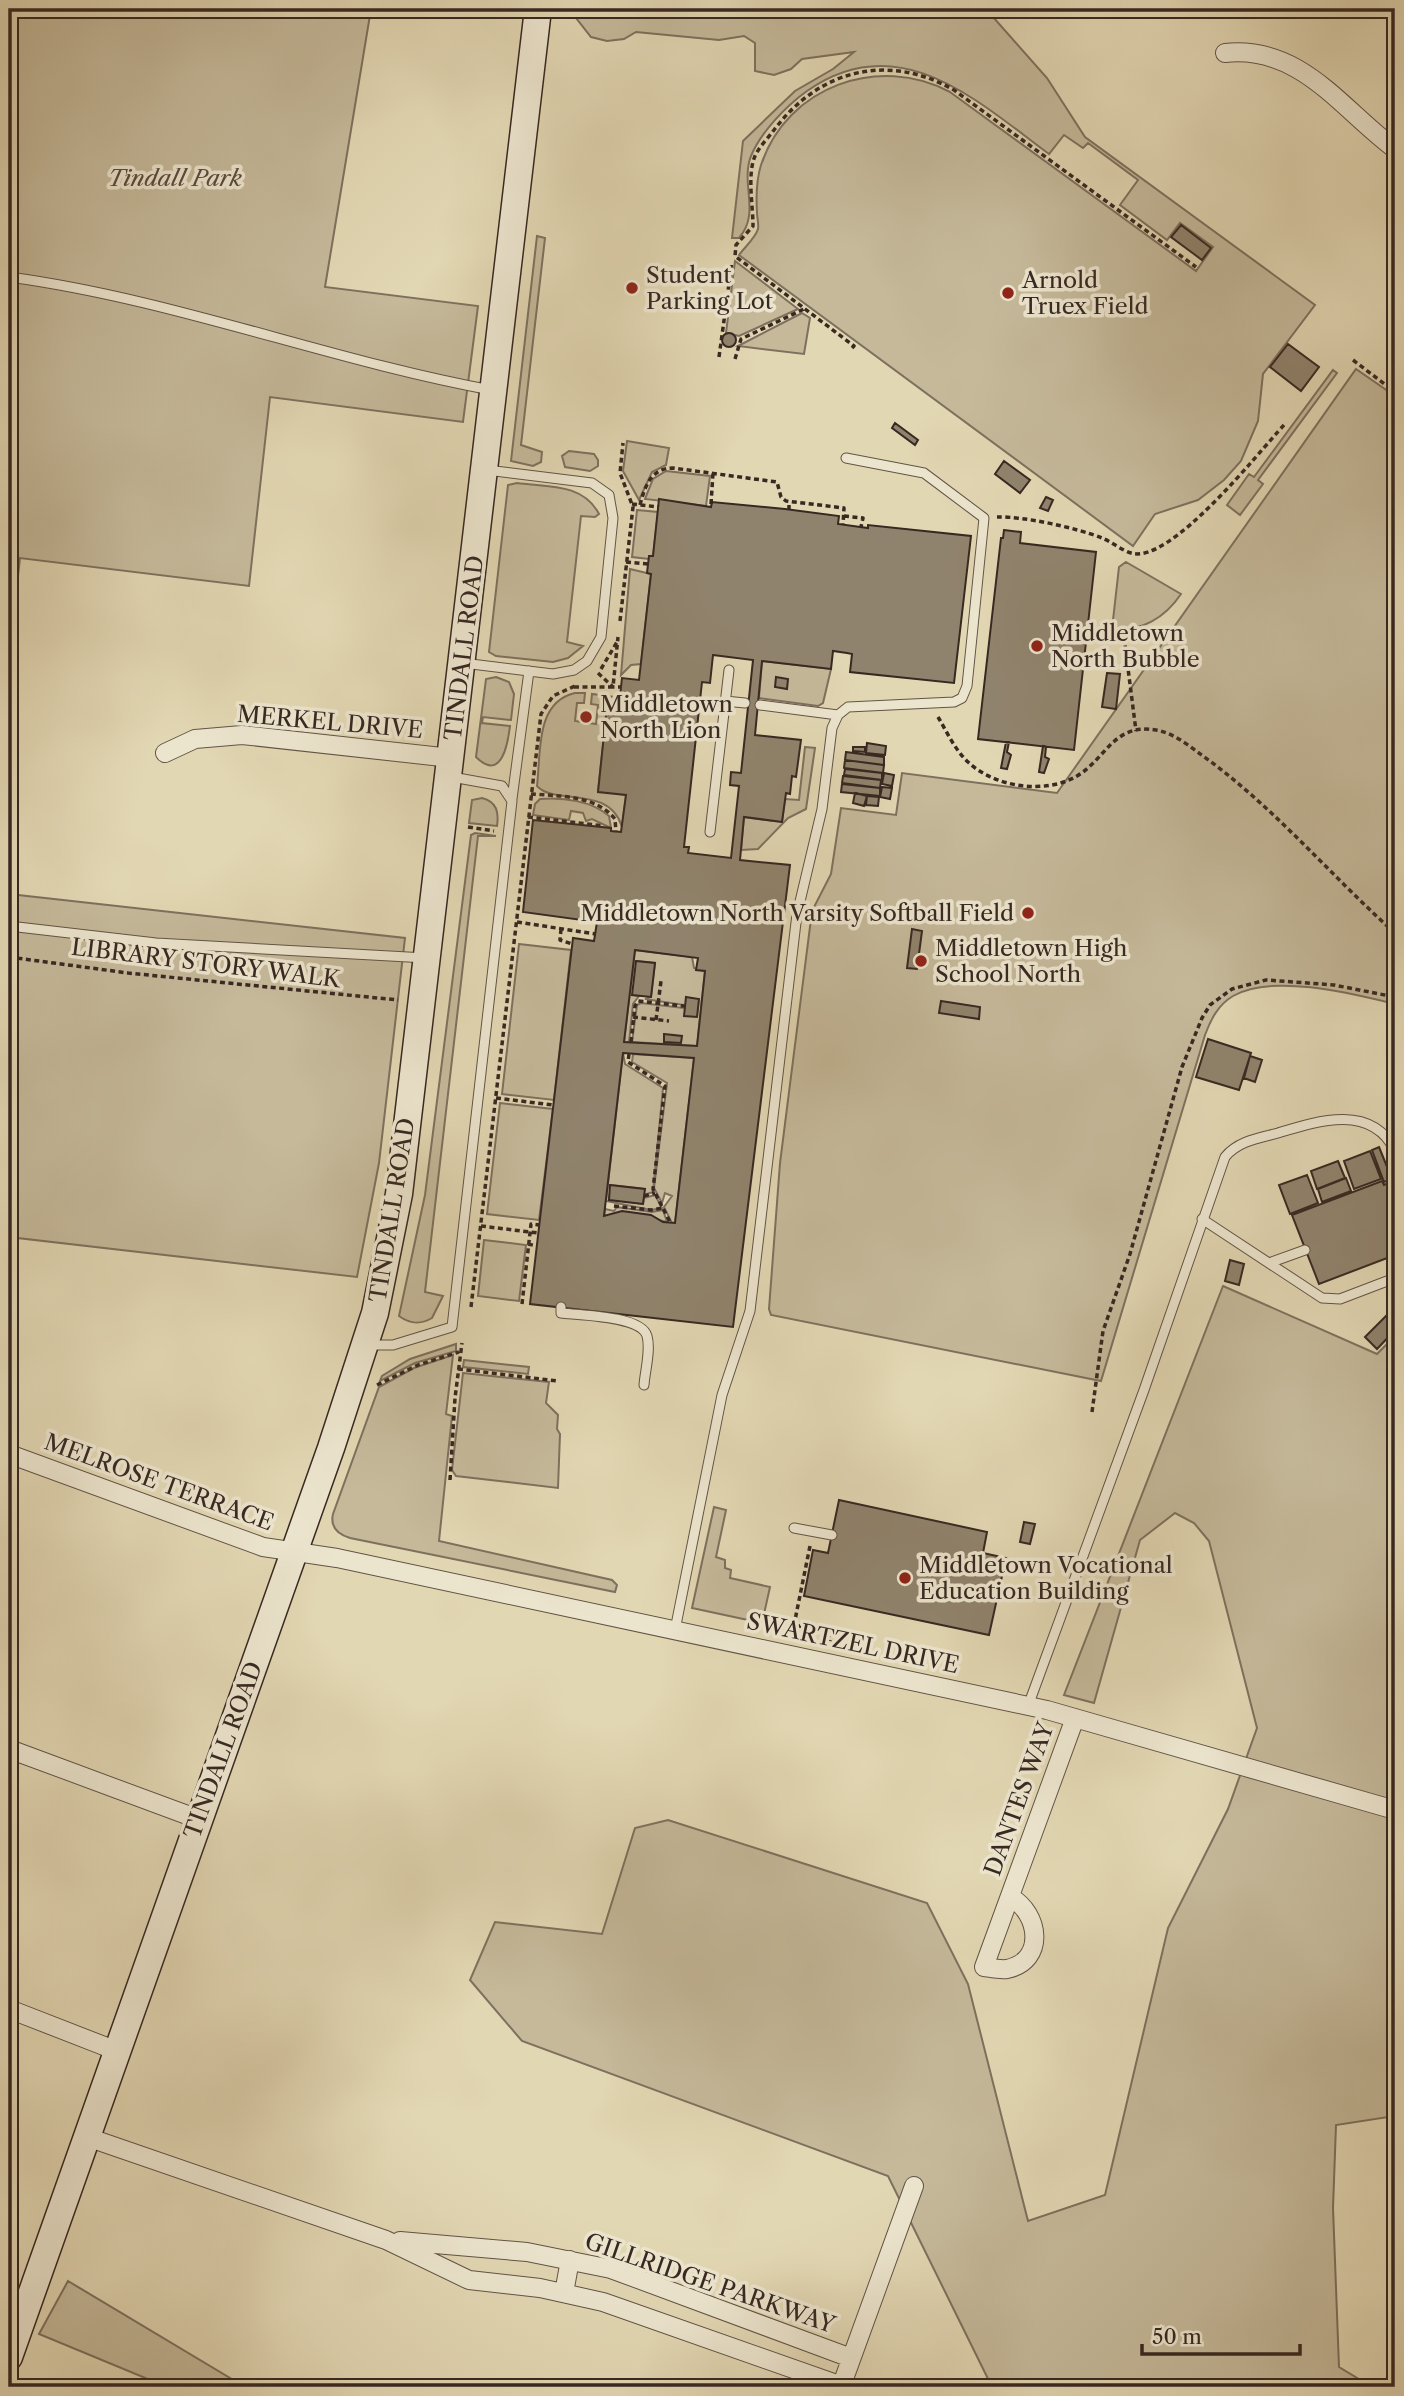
<svg xmlns="http://www.w3.org/2000/svg" width="1404" height="2396" viewBox="0 0 1404 2396" font-family="'Libre Caslon Text',serif">
<style>
.green{fill:#c5b99a;stroke:#7e705e;stroke-width:2}
.building{fill:#90836d;stroke:#372822;stroke-width:2;fill-rule:evenodd}
.lines{fill:none;stroke-linecap:round;stroke-linejoin:round}
.lane-casing{stroke:#625446;stroke-width:11}
.street-casing{stroke:#625446;stroke-width:20}
.secondary-casing{stroke:#372822;stroke-width:29}
.path{stroke:#372822;stroke-width:3.5;stroke-dasharray:5 3.5;stroke-linecap:butt}
.lane{stroke:#ece5ce;stroke-width:9}
.street{stroke:#ece5ce;stroke-width:18}
.secondary{stroke:#ece5ce;stroke-width:26}
.poi-dot{fill:#8f2418;stroke:#ece5ce;stroke-width:2.5}
.labels{text-anchor:middle;dominant-baseline:central;stroke-width:7;stroke-linejoin:round;paint-order:stroke}
.park-label{font-size:23px;font-style:italic;fill:#5a4c40;stroke:#ece5ce}
.poi-label{font-size:23px;fill:#372822;stroke:#ece5ce;text-anchor:start}
.street-label{font-size:23px;fill:#372822;stroke:#ece5ce}
</style>
<rect width="100%" height="100%" fill="#e2d7b3"/>
<filter id="stains"><feTurbulence type="fractalNoise" baseFrequency=".00286" numOctaves="4"/><feColorMatrix values="0 0 0 0 .2 0 0 0 0 .09 0 0 0 0 .02 0 0 0 .5 -.17"/></filter>
<radialGradient id="worn" r=".72"><stop offset=".6" stop-color="#630" stop-opacity="0"/><stop offset="1" stop-color="#630" stop-opacity=".3"/></radialGradient>
<path class="green" d="M9 9H371L325 287 478 306 463 422 270 397 249 586 20 558 9 657Z
M569 9H986L1047 78 1085 137 1315 305 1263 374 1258 421 1241 461 1224 480 1198 500 1155 514 1133 546 739 255C744 248 756 237 758 229 759 225 757 217 757 213 756 197 756 181 761 165 787 86 879 54 950 92L1196 271 1213 247 1180 223 1167 240 1120 205 1138 180 1088 143 1083 148 1064 135 1049 154C977 101 899 26 807 91 786 106 761 132 751 156 740 184 761 213 739 238H732L743 141 795 91 833 69 854 52 802 59 791 69 774 75 755 71V43L744 36 719 40 636 32 624 39 607 41 591 37Z
M537 236 545 238 521 445 542 452 541 462 533 466 511 461Z
M735 261 798 309 739 336 726 333Z
M802 313 810 318 804 354 738 346Z
M1356 369 1395 396V1004C1354 994 1272 973 1233 996 1218 1005 1211 1019 1205 1035L1101 1381 771 1315 769 1309 780 1163 812 911 831 874 841 808 896 815 902 773 1057 793Z
M1333 370 1337 373 1258 480 1263 484 1240 515 1227 505 1249 474 1254 477Z
M627 441 669 448 666 465 652 472 639 500 623 471Z
M569 451 594 454 598 460V466L590 471 565 467 562 456Z
M666 471 710 476 706 506 645 499 653 479Z
M517 483C547 487 583 483 599 514L595 517 581 516 567 642 583 646 568 658 553 662 496 656 489 652 508 485Z
M637 510 658 512 653 556 649 559 632 557Z
M1126 562 1181 594C1165 618 1141 632 1112 629L1119 567Z
M630 569 651 574 641 664 631 665 621 675Z
M762 661 831 669 823 703 818 706 759 698Z
M496 677 509 682 514 694 511 720 483 717 482 723 510 726C508 742 502 783 476 757L486 679Z
M575 693H585L584 703H577L575 721 596 724 598 705 591 704 592 694 637 700 636 709 607 707 598 791 626 795 622 827C609 784 555 806 537 786 541 753 535 702 575 693Z
M805 747 815 748 806 809 788 818 758 849 741 850 744 817 782 822 785 799 799 800Z
M482 798C497 802 499 812 497 826L469 823 472 800Z
M540 799C563 797 592 801 609 816L611 828 592 819 586 821 583 813 571 811 569 820 533 815 535 804Z
M475 833 496 836H478L425 1292 443 1296 432 1318C420 1325 410 1324 399 1316L425 1195 471 835Z
M9 894 405 938 379 1163 357 1277 9 1237Z
M519 944 571 950 554 1100 502 1094Z
M635 950 692 957 694 968 705 971 697 1046 632 1042 637 1005 641 1003 683 1008 684 1005 645 999 651 997 655 963 637 961 633 995 639 996 633 1004 629 1042H624Z
M623 1053 625 1064 663 1088 653 1192 644 1195V1189L611 1185 609 1199 643 1204 644 1198 655 1195 662 1208 651 1210 606 1201Z
M633 1054 694 1058 675 1223H672L664 1207 672 1196 665 1193 662 1203 654 1188 667 1083 632 1062Z
M500 1103 553 1109 539 1220 487 1214Z
M617 1207 652 1212 663 1210 667 1222C641 1216 634 1208 604 1216L605 1209 614 1211Z
M484 1240 526 1245 519 1301 478 1296Z
M1223 1286 1377 1354 1395 1336V2116L1336 2125 1333 2208 1339 2367 1372 2387H992L888 2176 522 2041 470 1980 495 1922 602 1934 635 1828 668 1820 927 1903 968 1984 1028 2221 1105 2195 1168 1928 1228 1809 1257 1728 1209 1541 1194 1523 1175 1513 1140 1540 1094 1703 1064 1695Z
M456 1344V1351L415 1363 380 1381 382 1376 410 1359Z
M453 1355 446 1414 452 1416 439 1541 612 1580 617 1585 615 1592 350 1538C337 1534 330 1527 333 1514L379 1387 414 1368Z
M464 1360 529 1367 528 1374 463 1367Z
M463 1373 549 1382 546 1403 558 1415 557 1429 560 1434 558 1488 456 1476 452 1470Z
M714 1507 726 1510 716 1557 725 1560V1568L731 1570 730 1578 770 1587 762 1623 692 1608Z
M68 2281 245 2387H167L39 2334Z"/>
<path class="building" d="M1181 225 1211 248 1202 260 1171 237Z
M728 266H732L730 281H726Z
M722 340a7 7 0 1 1 14 0a7 7 0 1 1-14 0Z
M1288 344 1319 367 1301 391 1270 367Z
M895 423 918 440 915 445 892 428Z
M1004 461 1030 480 1020 493 995 474Z
M1046 497 1053 500 1048 511 1040 508Z
M659 499 711 507 712 502 785 509 839 516 838 524 868 528V525L971 536 954 683 850 672 852 654 847 653 833 651 831 669 762 661 755 735 801 740 796 777 792 776 790 794 786 793 782 822 744 817 740 860 790 865 733 1327 530 1304 573 938 594 941 597 922 523 912 533 820 611 828V831L621 832 626 795 598 792 607 706 636 709 637 700 620 698 621 687 622 678 639 680 651 574 647 573 649 556H653ZM713 655 753 660 741 773 731 772 730 785 739 786 731 858 688 853 689 847H684L702 682 710 683ZM635 950 698 958 696 970 705 971 697 1046 624 1042ZM623 1053 694 1058 675 1223 663 1222 651 1215 622 1211 604 1216Z
M1004 530 1021 532 1020 543 1096 552 1074 750 978 739 1001 538H1003Z
M1107 673 1120 674 1116 709 1102 707Z
M776 677 788 679 787 689 775 687Z
M1006 742H1009L1007 752 1011 755 1007 769 1001 768Z
M867 743 886 746 885 755 866 753Z
M1043 746 1046 747 1045 757 1049 759 1044 773 1039 772Z
M853 747H865V752L853 751Z
M846 752 884 757V765L845 760Z
M845 760 884 765 883 773 844 768Z
M845 769 882 773V780L844 775Z
M884 773 894 775 892 786 882 784Z
M843 776 881 780 880 788 842 783Z
M842 784 880 788V796L841 792Z
M882 787 892 788 890 799 880 797Z
M855 793 867 796 864 806 853 803Z
M867 796 879 797 878 806 866 805Z
M912 929 922 931 917 969 907 968Z
M636 961 655 963 651 997 632 995Z
M686 997 699 999 697 1017 684 1016Z
M941 1001 980 1007 979 1019 939 1013Z
M664 1034 682 1036 681 1043 664 1042Z
M1208 1039 1251 1053 1239 1090 1196 1077Z
M1250 1056 1262 1060 1255 1082 1244 1078Z
M1379 1147 1392 1179 1384 1182 1372 1150Z
M1370 1151 1381 1179 1354 1189 1344 1161Z
M1338 1161 1345 1178 1317 1189 1311 1171Z
M1307 1175 1318 1203 1290 1214 1279 1185Z
M1346 1178 1351 1191 1322 1202 1318 1189Z
M1382 1181 1384 1185 1393 1181 1395 1188V1202L1391 1204 1395 1213V1255L1319 1284 1292 1215Z
M610 1185 645 1189 643 1204 609 1200Z
M1230 1260 1244 1264 1239 1285 1225 1281Z
M1390 1312 1395 1317V1330L1377 1349 1365 1337Z
M839 1500 987 1532 983 1553 1006 1558 989 1635 804 1596 813 1550 828 1553Z
M1024 1522 1035 1524 1030 1544 1020 1542Z"/>
<g class="lines">
<g class="lane-casing">
<path id="lane" d="M9 277C173 299 328 360 491 390
M463 663 553 674 574 670 587 661 601 637 613 518 609 495 592 483 487 470
M725 701 745 703
M760 705 838 715
M512 799 529 671
M710 832 729 670
M9 926 156 943 426 958
M1202 1219 1322 1298 1340 1299 1395 1278
M1269 1263 1305 1250
M561 1307V1313C580 1315 642 1316 647 1336 651 1350 645 1371 644 1385
M368 1345H393L452 1327 512 801 502 786 452 777
M794 1528 832 1535
M675 1630 722 1395 750 1311 797 914 822 809 832 728 838 715 848 707 954 702 962 698 967 686 984 518 924 473 846 458
M1028 1706 1144 1390 1225 1157C1238 1141 1259 1138 1278 1133 1317 1121 1372 1103 1395 1151"/>
</g>
<g class="street-casing">
<path id="street" d="M1225 53C1301 45 1341 109 1395 149
M165 753 195 739 242 735 451 758
M9 1454 263 1547 337 1558 1047 1710 1395 1810
M9 1749 198 1819
M1010 1897C1040 1913 1046 1961 1007 1969 1000 1970 991 1968 984 1967L1075 1718
M9 2009 117 2051
M87 2137 386 2240 469 2280 540 2288 603 2302 842 2386
M400 2241 527 2252 611 2269 851 2358
M564 2293 570 2260
M841 2387 914 2186"/>
</g>
<g class="secondary-casing">
<path id="secondary" d="M9 2357 331 1448 375 1313 399 1194 538 9"/>
</g>
<path class="path" d="M852 348 854 346 735 256 736 245 753 226C753 205 747 175 755 156 759 147 768 138 774 130 819 70 887 52 954 90L1196 267
M719 357 729 284
M735 359 741 339 804 309
M1353 360 1395 392
M632 504 659 507
M711 504 713 473
M640 505C645 486 651 468 673 468L777 482 781 497 786 501 844 508 843 525
M789 510V502
M844 516 863 518 861 527
M997 517C1023 516 1077 528 1102 538 1112 542 1121 550 1131 553 1170 565 1258 453 1284 425
M626 562 648 564
M620 621 633 507 620 473 623 443
M1124 637 1136 731
M601 669 617 642
M598 673 613 687H621
M574 687H613L618 637
M938 717C947 732 955 750 968 762 994 787 1045 795 1077 776 1106 759 1113 723 1156 730 1174 733 1189 746 1203 756 1274 807 1330 875 1395 933
M531 794C558 796 596 795 615 819L616 832
M528 817 604 826
M468 827 494 831
M517 922 596 934
M561 929 560 940 572 944
M9 957 128 973 398 1000
M633 1017 669 1021
M656 1020 661 981
M631 1042 635 1006 638 1001 684 1006
M629 1054 628 1062 665 1086 653 1189 670 1222
M496 1098 553 1105
M644 1196 655 1193
M614 1206 651 1210 663 1208
M481 1226 538 1233
M528 1244 537 1246
M522 1304 531 1224 539 1225
M471 1307 541 714 553 696 575 686
M458 1369 558 1381
M377 1385 418 1365 459 1352
M1092 1412 1103 1331 1130 1254 1182 1067 1202 1018 1210 1005 1232 989 1266 980 1334 985 1395 997
M450 1480 455 1398 462 1343
M810 1546 794 1625 832 1632 830 1641"/>
<use href="#lane" class="lane"/>
<use href="#street" class="street"/>
<use href="#secondary" class="secondary"/>
</g>
<g class="poi-dot">
<circle cx="632" cy="288" r="7"/>
<circle cx="1008" cy="293" r="7"/>
<circle cx="1037" cy="646" r="7"/>
<circle cx="586" cy="717" r="7"/>
<circle cx="1028" cy="913" r="7"/>
<circle cx="921" cy="961" r="7"/>
<circle cx="905" cy="1578" r="7"/>
</g>
<g class="labels">
<g class="park-label">
<text x="175" y="178">Tindall Park</text>
</g>
<g class="poi-label">
<text x="646" y="275">Student<tspan x="646" dy="26">Parking Lot</tspan></text>
<text x="1022" y="280">Arnold<tspan x="1022" dy="26">Truex Field</tspan></text>
<text x="1051" y="633">Middletown<tspan x="1051" dy="26">North Bubble</tspan></text>
<text x="600" y="704">Middletown<tspan x="600" dy="26">North Lion</tspan></text>
<text x="1014" y="913" text-anchor="end">Middletown North Varsity Softball Field</text>
<text x="935" y="948">Middletown High<tspan x="935" dy="26">School North</tspan></text>
<text x="919" y="1565">Middletown Vocational<tspan x="919" dy="26">Education Building</tspan></text>
</g>
<g class="street-label">
<text transform="translate(464 648) rotate(-83)">TINDALL ROAD</text>
<text transform="translate(330 722) rotate(5)">MERKEL DRIVE</text>
<text transform="translate(206 963) rotate(7)">LIBRARY STORY WALK</text>
<text transform="translate(392 1210) rotate(-81)">TINDALL ROAD</text>
<text transform="translate(159 1482) rotate(20)">MELROSE TERRACE</text>
<text transform="translate(853 1643) rotate(12)">SWARTZEL DRIVE</text>
<text transform="translate(223 1750) rotate(-70)">TINDALL ROAD</text>
<text transform="translate(1019 1799) rotate(-70)">DANTES WAY</text>
<text transform="translate(710 2283) rotate(19)">GILLRIDGE PARKWAY</text>
</g>
</g>
<rect width="1404" height="2396" fill="none" stroke="#e2d7b3" stroke-width="35"/>
<rect x="10" y="10" width="1383" height="2375" fill="none" stroke="#372822" stroke-width="3.5"/>
<rect x="18" y="18" width="1369" height="2361" fill="none" stroke="#372822" stroke-width="2"/>
<path d="M1142 2344v10h158v-10" fill="none" stroke="#372822" stroke-width="3.5"/>
<text x="1152" y="2344" font-size="21" fill="#372822" stroke="#ece5ce" stroke-width="5" paint-order="stroke">50 m</text>
<rect width="100%" height="100%" filter="url(#stains)"/>
<rect width="100%" height="100%" fill="url(#worn)"/>
</svg>
